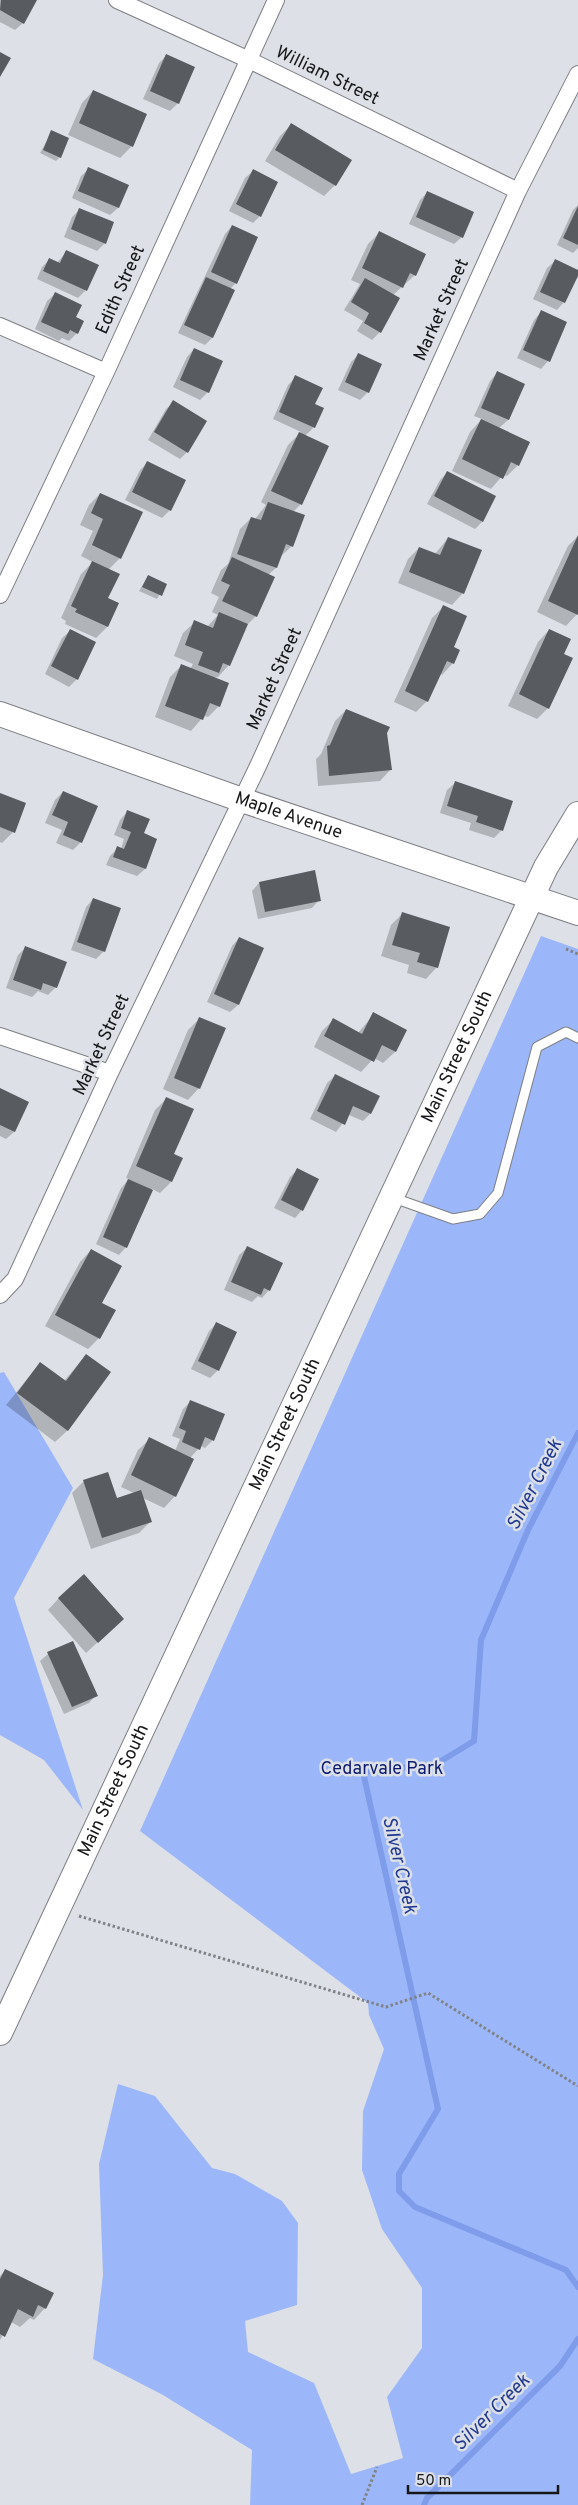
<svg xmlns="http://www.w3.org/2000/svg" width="578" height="2505" viewBox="0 0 578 2505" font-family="Overpass,sans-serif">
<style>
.green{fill:#9cb7f9}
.shadow{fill:#0003}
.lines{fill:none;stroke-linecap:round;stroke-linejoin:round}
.stream{stroke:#7e9ce9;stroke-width:6}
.building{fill:#585b60}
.lane-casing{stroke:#7d7f85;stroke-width:11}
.street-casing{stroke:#7d7f85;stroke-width:18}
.secondary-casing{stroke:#7d7f85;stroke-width:26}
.path{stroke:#808286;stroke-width:3;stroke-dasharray:2.5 2.5;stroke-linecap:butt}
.lane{stroke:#fff;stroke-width:9}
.street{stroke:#fff;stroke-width:16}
.secondary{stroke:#fff;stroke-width:24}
.labels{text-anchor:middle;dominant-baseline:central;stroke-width:5;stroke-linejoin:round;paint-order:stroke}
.street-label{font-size:18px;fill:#161719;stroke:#dde0e6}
.park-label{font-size:18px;fill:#0c1a71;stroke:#dde0e6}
.water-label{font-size:19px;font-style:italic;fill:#213991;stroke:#dde0e6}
</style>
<rect width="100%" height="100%" fill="#dde0e6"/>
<path class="green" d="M541 936 578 949V2505H250L252 2450 163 2395 93 2359 103 2275 99 2164 118 2084 155 2096 212 2168 235 2174 282 2201 298 2223 297 2305 245 2321 248 2352 314 2383 351 2474 403 2458 387 2397 422 2348V2288L382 2229 362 2170 363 2111 384 2049 369 2015 368 2003 140 1831Z
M4 1372 73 1488 14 1598 83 1810 44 1760 0 1735V1373Z"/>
<path class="shadow" d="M0 0H35L23 23 15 30 0 22Z
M167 55 178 103 170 111 143 99 159 63Z
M93 91 132 146 120 158 68 135 82 103Z
M291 125 335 185 324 196 265 161 280 136Z
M52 132 60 157 56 161 40 153Z
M89 169 127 185 118 208 110 215 72 198 81 176Z
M253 171 260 216 253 223 229 211 245 178Z
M428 192 462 237 454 244 409 224 420 200Z
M578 205V248L573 253 557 245 573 210Z
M79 210 105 243 97 251 64 237 72 217Z
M232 226 236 283 230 289 212 338 205 345 178 333 225 234Z
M379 233 415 275 393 295 380 332 372 340 357 331 363 321 344 310 360 284 351 280 368 244Z
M66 252 86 290 78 298 37 279 42 267 50 259 57 263Z
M555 261 578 271 564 302 557 310 533 299 547 268Z
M55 294 74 318 82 322 77 333 69 341 62 338 59 341 35 329 47 301Z
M541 312 548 361 541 369 517 358 534 320Z
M194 349 208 392 200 400 173 387 187 357Z
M358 355 368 392 360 400 338 390 351 362Z
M497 373 523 385 508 420 499 428 518 465 507 476 503 475 491 489 452 471 470 432 482 419 474 416 490 381Z
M296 377 313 405 314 427 305 436 301 504 293 512 292 546 280 557 276 568 268 575 256 616 245 627 229 665 218 677 213 678 219 706 208 717 204 716 191 731 155 717 170 677 181 666 190 669 193 664 174 656 183 633 195 622 207 627 218 615 212 612 219 597 211 593 221 570 228 564 240 529 251 518 255 519 266 505 261 502 288 445 301 432 273 419 288 385Z
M174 402 187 452 180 459 148 440 166 409Z
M147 463 170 510 162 518 125 500 140 470Z
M448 472 482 522 475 529 427 504 440 480Z
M100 494 120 558 108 570 107 599 117 604 107 627 96 638 65 624 66 621 61 618 81 574 93 562 81 556 93 531 80 525 89 505Z
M578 536V613L566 626 537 612 568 546Z
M448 538 463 593 452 605 398 583 408 559 419 548 435 554Z
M148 576 166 584 157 599 139 591Z
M443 607 453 663 442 675 440 674 427 701 416 712 394 702 432 618Z
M549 630 563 655 548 708 537 719 508 706 538 642Z
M70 631 77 679 69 687 45 674 62 638Z
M346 710 386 733 391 769 380 781 318 786 316 759 321 754 335 721Z
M455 783 502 830 494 838 469 830 471 823 440 813 447 790Z
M63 792 81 842 73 850 56 843 62 830 45 823 55 800Z
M0 795 13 832 2 843 0 842Z
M127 812 143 834 145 869 137 876 106 865 110 856 118 848 121 849 124 839 114 835 120 820Z
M259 883 319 900 312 908 258 919 252 891Z
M93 899 104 951 96 959 71 950 86 907Z
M402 914 437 967 426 979 407 973 409 965 381 956 391 925Z
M239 938 263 949 238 1005 230 1012 207 1002 232 946Z
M25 948 56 987 48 995 38 991 32 997 6 988 18 955Z
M374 1014 405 1031 395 1052 383 1063 374 1058 361 1072 314 1047 322 1031 333 1020 358 1033Z
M199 1019V1088L188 1100 163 1089 188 1030Z
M335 1076 370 1114 363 1121 349 1115 336 1132 310 1119 327 1083Z
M0 1090 14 1132 6 1139 0 1136Z
M167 1098 173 1155 171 1182 160 1193 152 1189 126 1247 119 1255 96 1244 121 1188 129 1179 126 1178 155 1110Z
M297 1170 302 1210 295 1218 274 1208 290 1177Z
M247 1248 269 1290 262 1298 258 1296 252 1302 224 1290 239 1255Z
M91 1250 100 1304 99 1338 88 1349 45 1326 80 1262Z
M216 1324 218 1370 210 1378 191 1369 209 1331Z
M86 1355 109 1373 67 1431 55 1442 6 1405 40 1363 64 1381Z
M191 1401 213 1440 205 1448 201 1446 190 1458 175 1496 164 1508 143 1498 151 1521 139 1533 91 1549 72 1493 84 1481 116 1499 134 1493 121 1487 138 1450 150 1439 175 1451 180 1439 172 1436 183 1409Z
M59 1598 111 1630 86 1653 48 1610Z
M72 1642 96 1695 89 1703 64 1714 40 1661 48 1654Z
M5 2271 45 2308 34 2320 30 2318 20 2327 11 2322 0 2340V2276Z"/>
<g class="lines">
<path class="stream" d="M578 1433 528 1530 481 1640 474 1741 436 1764 363 1772 438 2109 399 2174V2191L415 2207 566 2270 578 2287
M424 2505 427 2498 560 2366 578 2339"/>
</g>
<path class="building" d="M1 0H37L24 24 0 10Z
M0 52 11 58 0 77Z
M166 54 195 67 179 104 150 91Z
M93 90 147 114 133 147 79 123Z
M291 123 352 160 336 186 275 150Z
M51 130 69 138 61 158 43 150Z
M88 167 129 185 119 208 78 191Z
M253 169 278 182 261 217 236 204Z
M427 191 474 212 463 238 416 217Z
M578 206V245L563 238Z
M79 208 114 222 106 244 71 229Z
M232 225 258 237 237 284 211 272Z
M379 231 426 254 416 276 410 273 403 288 362 268Z
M66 250 99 265 87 291 43 271 49 258 60 263Z
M555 259 578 270V276L565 303 540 292Z
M206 277 235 290 213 338 184 325Z
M365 278 400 298 381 333 364 323 369 313 351 302Z
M55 292 82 305 76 317 84 321 78 334 70 330 68 334 41 322Z
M541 310 567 322 550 362 523 350Z
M194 348 223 361 209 393 180 380Z
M358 353 382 364 369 393 345 382Z
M497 371 525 384 509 420 481 408Z
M295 375 323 388 315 404 324 408 315 428 279 412Z
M173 400 207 421 188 453 154 432Z
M481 419 530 442 519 466 511 462 503 479 462 459Z
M299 432 329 446 302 505 271 491Z
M147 461 186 480 171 511 132 492Z
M447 471 496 496 483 522 434 496Z
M100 493 143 512 121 559 92 545 103 519 91 513Z
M268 502 305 515 293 547 286 544 277 568 237 554 251 517 261 520Z
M578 535V615L548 601Z
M448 537 482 550 464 594 409 572 419 547 440 555Z
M232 557 275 577 257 617 222 601 230 585 221 581Z
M92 561 120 574 108 598 119 603 108 627 75 612 77 609 71 606Z
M148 575 167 584 162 596 142 587Z
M443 605 467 616 454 647 460 650 454 664 447 661 428 702 405 691Z
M219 612 248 624 230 666 223 663 219 673 198 665 203 652 185 645 194 620 213 628Z
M70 629 96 642 78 680 51 666Z
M549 629 571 639 564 654 573 658 549 709 519 694Z
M181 664 229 683 220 707 210 703 203 720 165 706Z
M346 709 390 727 387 733 392 770 329 776 327 746 330 745Z
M455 781 513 801 503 831 476 822 478 816 447 806Z
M63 791 98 806 82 843 63 835 68 822 52 815Z
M0 793 26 803 15 833 0 827Z
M127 810 150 819 144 833 157 839 146 869 113 857 117 846 124 849 131 832 121 828Z
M315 870 321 901 265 912 259 882Z
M93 898 121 908 105 952 77 942Z
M402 912 450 927 438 968 417 962 420 953 392 945Z
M239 937 264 948 239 1005 214 994Z
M25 946 67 962 57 988 43 983 41 990 13 980Z
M373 1012 407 1030 396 1052 382 1045 374 1062 324 1036 333 1018 362 1034Z
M199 1017 226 1028 200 1089 174 1078Z
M335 1074 380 1096 371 1114 353 1106 345 1125 317 1111Z
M0 1088 29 1102 15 1132 0 1125Z
M166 1097 194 1109 174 1154 183 1158 172 1182 136 1166Z
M297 1168 319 1179 303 1211 281 1200Z
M128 1179 153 1190 127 1248 103 1237Z
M247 1246 283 1263 270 1291 264 1288 261 1295 231 1282Z
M91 1249 122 1266 102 1303 116 1310 100 1339 55 1315Z
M216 1322 237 1332 219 1371 198 1361Z
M86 1354 111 1372 68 1431 17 1393 40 1362 66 1381Z
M190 1400 225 1414 214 1441 205 1437 200 1450 182 1442 186 1431 179 1428Z
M149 1437 194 1459 176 1497 131 1475Z
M108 1472 117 1498 141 1490 152 1522 102 1538 83 1480Z
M84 1574 124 1619 98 1643 58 1598Z
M73 1641 98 1696 72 1707 47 1652Z
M5 2269 54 2293 46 2309 38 2305 33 2317 18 2309 5 2337 0 2334V2279Z"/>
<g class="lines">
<g class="lane-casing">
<path id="lane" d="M391 1197 453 1219 480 1214 498 1193 537 1047 566 1032 578 1038"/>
</g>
<g class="street-casing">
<path id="street" d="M117 0 247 59 518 191
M0 326 106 372
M0 595 106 372 276 0
M0 1036 110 1073
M0 1295 15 1279 110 1073 258 766 518 191 578 74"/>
</g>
<g class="secondary-casing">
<g id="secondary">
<path id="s1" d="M0 714 242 800 578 913"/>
<path id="s2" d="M0 2033 532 897 546 867 578 814"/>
</g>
</g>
<path class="path" d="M566 949 578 954
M79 1916 386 2007 428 1993 578 2086
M362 2505 377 2467"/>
<use href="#lane" class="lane"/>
<use href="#street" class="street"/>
<use href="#secondary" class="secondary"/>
</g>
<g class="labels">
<g class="street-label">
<text transform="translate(327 76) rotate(26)">William Street</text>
<text transform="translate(121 290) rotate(-66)">Edith Street</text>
<text transform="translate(442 310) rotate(-66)">Market Street</text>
<text transform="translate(275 679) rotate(-66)">Market Street</text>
<text stroke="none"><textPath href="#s1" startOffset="306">Maple Avenue</textPath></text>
<text transform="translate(102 1045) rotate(-65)">Market Street</text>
<text stroke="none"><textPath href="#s2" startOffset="1078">Main Street South</textPath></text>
<text stroke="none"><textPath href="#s2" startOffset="672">Main Street South</textPath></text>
<text stroke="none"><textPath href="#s2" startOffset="268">Main Street South</textPath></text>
</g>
<g class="park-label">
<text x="382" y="1769">Cedarvale Park</text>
</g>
<g class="water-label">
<text transform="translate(535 1485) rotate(-63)">Silver Creek</text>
<text transform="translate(399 1865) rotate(77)">Silver Creek</text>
<text transform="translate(492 2413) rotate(-45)">Silver Creek</text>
</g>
</g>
<path d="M408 2485v8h150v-8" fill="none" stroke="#161719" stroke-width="2.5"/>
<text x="416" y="2485" font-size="15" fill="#161719" stroke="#dde0e6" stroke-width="4" paint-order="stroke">50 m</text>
</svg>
